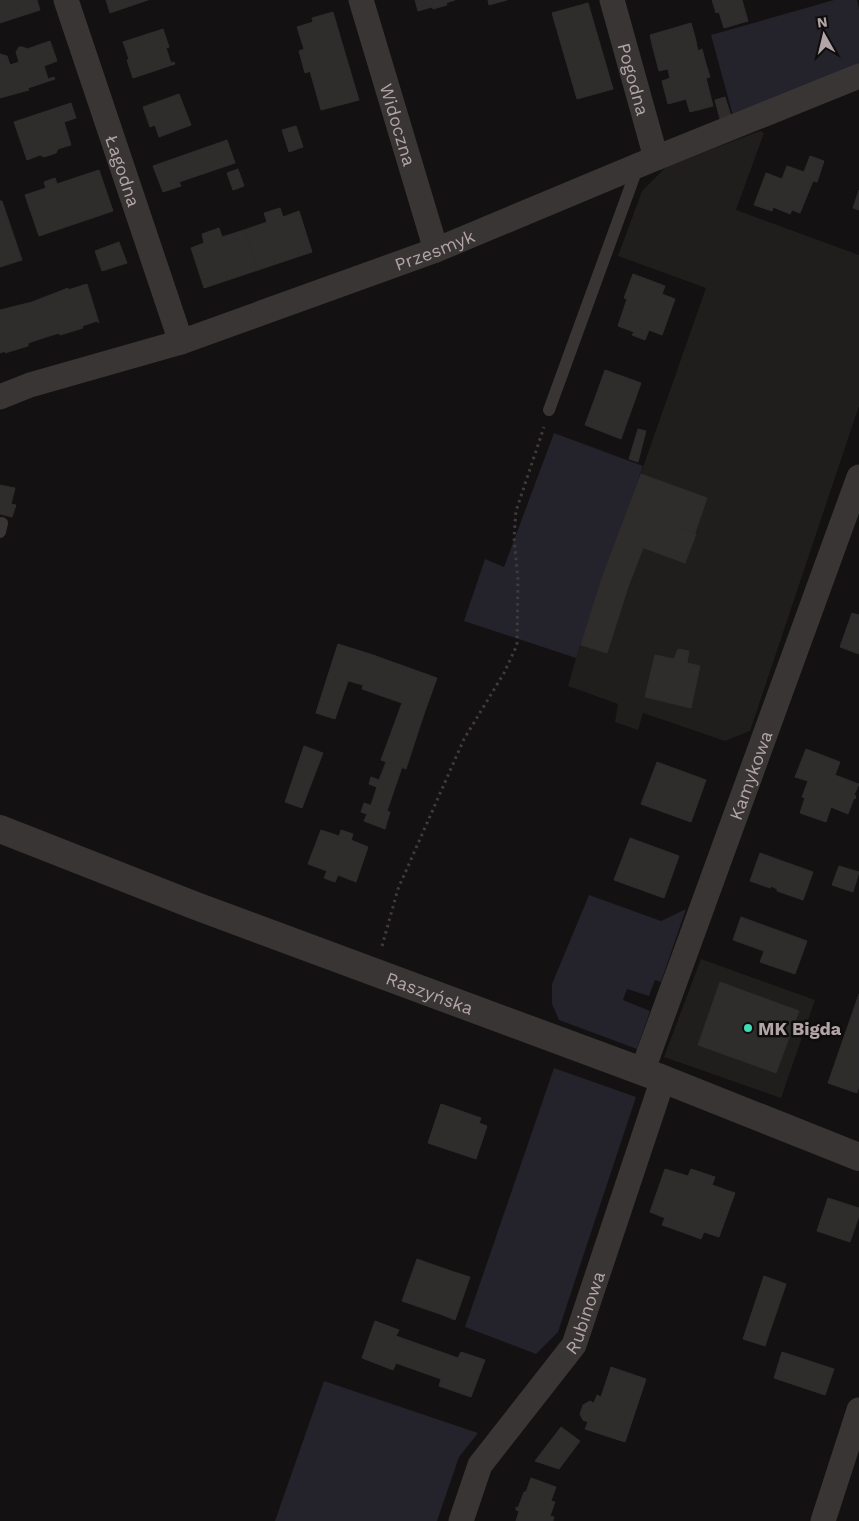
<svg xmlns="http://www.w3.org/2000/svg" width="859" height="1521" viewBox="0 0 859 1521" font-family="'Work Sans',sans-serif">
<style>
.built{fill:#1f1e1d}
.green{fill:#24222a}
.building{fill:#2e2d2c;stroke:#2e2c2c}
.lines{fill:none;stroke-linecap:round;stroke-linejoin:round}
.path{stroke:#403b3c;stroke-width:3;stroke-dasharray:2.5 4;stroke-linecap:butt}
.service{stroke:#393535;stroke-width:12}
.minor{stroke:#393535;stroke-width:25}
.tertiary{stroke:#393535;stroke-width:28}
.poi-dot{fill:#40dbb7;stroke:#0e0d0c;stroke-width:2}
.labels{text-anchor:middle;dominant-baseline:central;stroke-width:5;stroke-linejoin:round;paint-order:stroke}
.street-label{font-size:18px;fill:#b2a4a7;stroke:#0e0d0c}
.poi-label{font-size:18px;font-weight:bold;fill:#b2a4a7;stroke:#0e0d0c;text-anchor:start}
</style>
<rect width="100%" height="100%" fill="#131111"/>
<path class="built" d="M760 131 764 133 736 210 859 255V406L750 731 725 741 643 713 638 730 615 722 618 704 568 686 576 658 706 288 618 256 642 191 667 166Z
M701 959 815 1000 781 1098 664 1057Z"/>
<path class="green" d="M834 0H857L859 9V64L733 116 711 35Z
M554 433 643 466 576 658 464 621 485 559 504 567Z
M589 895 661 921 686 909 661 982 655 980 649 996 627 989 623 1000 650 1011 637 1049 559 1020 552 1004V984Z
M554 1068 636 1097 558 1332 536 1354 465 1327Z
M324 1381 478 1433 459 1457 437 1521H275Z"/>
<path class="building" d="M0 0H37L40 10 0 23Z
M106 0H148L110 13Z
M415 0H455L446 3 447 5 433 9 432 7 418 11Z
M488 0H507L489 5Z
M712 0H742L748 21 724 28 719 12 716 13Z
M588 3 613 89 577 99 552 13Z
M333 12 347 60 305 73 299 51 304 49 297 27 313 22 312 18Z
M691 23 695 37 653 48 650 35Z
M163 29 169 47 166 48 171 63 174 62 175 64 133 78 127 60 129 59 123 42Z
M695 37 698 51 702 49 706 64 669 74 668 69 659 71 653 48Z
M50 41 57 61 44 66 48 79 54 77 55 79 28 88 29 90 0 98V54L7 56 10 65 19 62 16 52 19 47H23L27 49Z
M347 60 359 100 321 110 310 71Z
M706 64 710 77 706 78 713 106 690 112 686 99 668 104 662 81 670 78 669 74Z
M179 94 191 125 159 137 155 125 150 127 143 107Z
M725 97 731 116 720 119 715 100Z
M71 103 76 118 64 122 71 145 58 149 56 153 44 157 40 155 27 160 14 122Z
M296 126 303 147 289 152 282 130Z
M227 140 235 163 179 182 181 186 163 192 153 166Z
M810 156 824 161 817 182 813 181 800 213 792 210 790 214 773 207 772 211 754 205 766 173 782 179 787 166 804 172Z
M238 169 244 186 233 190 227 173Z
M99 170 113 211 39 236 25 195 46 188 44 182 55 178 57 184Z
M859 190V210L853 208Z
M0 201H2L22 260 0 267Z
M280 208 283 217 299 211 312 252 258 270 244 230 267 222 264 213Z
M219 228 222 237 244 230 258 270 204 288 191 248 204 243 202 234Z
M119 242 127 263 102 271 95 251Z
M633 274 665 286 662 294 675 299 662 335 649 330 645 340 632 335 634 332 618 326 627 299 624 298Z
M87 284 99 323 97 321 82 326 83 328 60 335 59 333 43 338 32 302 68 288V290Z
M32 302 43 338 28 343V346L5 353V351L0 353V310Z
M605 370 641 383 631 411 595 398Z
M595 398 631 411 621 439 585 425Z
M638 429 646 431 638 462 629 459Z
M641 474 707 498 695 533 628 509Z
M0 485 15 488 11 504 16 505 12 517 0 514Z
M628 509 696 534 685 563 617 538Z
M617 538 643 548 628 587 602 578Z
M602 578 628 587 607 653 581 645Z
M852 613 859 615V654L840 647Z
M338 644 373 655 363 685 328 675Z
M678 649 689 651 687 663 700 666 691 708 645 697 655 655 674 659Z
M373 655 437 678 425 711 362 689Z
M328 675 348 681 335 719 316 713Z
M402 703 425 711 406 769 381 760Z
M304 746 323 753 302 808 285 802Z
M806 749 840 762 835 775 859 784 854 795 856 796 855 799 854 798 848 814 831 807 826 822 800 813 805 798 802 797 808 781 795 777Z
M386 762 402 767 387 811 371 805 377 787 369 784 371 777 379 780Z
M657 762 706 780 691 822 641 804Z
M364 803 390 812 385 829 364 821 367 814 361 812Z
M321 830 339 836 341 830 353 834 351 840 368 847 356 882 338 875 335 882 324 878 327 871 308 864Z
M630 838 679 856 664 898 614 880Z
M760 853 813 872 803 900 777 891V889L771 886 770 888 750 881Z
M839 866 859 872 853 892 832 885Z
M741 917 807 941 795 974 760 962 764 951 733 940Z
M720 982 799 1011 776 1073 698 1045Z
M859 994V1086L857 1093 828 1083Z
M441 1104 481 1118 479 1123 487 1126 476 1159 428 1143Z
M665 1169 688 1176 691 1169 703 1173 682 1232 662 1225 665 1218 650 1212Z
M703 1173 715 1177 712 1185 735 1193 719 1237 704 1232 701 1239 682 1232Z
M828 1198 859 1208V1216L850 1242 817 1231Z
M417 1259 454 1272 440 1314 402 1301Z
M454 1272 470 1277 455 1320 440 1314Z
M764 1276 786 1284 765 1346 743 1339Z
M375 1321 399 1330 396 1336 458 1358 461 1352 485 1360 471 1397 439 1386 441 1379 396 1363 393 1370 362 1358Z
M782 1352 834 1369 825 1395 774 1378Z
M611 1367 646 1379 625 1442 585 1429 588 1422 583 1420 580 1414 583 1405 590 1401 594 1403 597 1395 601 1397Z
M561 1427 580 1441 559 1469 535 1461Z
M531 1478 556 1487 551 1501 555 1502 550 1516 554 1517 553 1521H516L519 1511 516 1510V1507L518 1508 524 1492H526Z"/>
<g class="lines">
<path class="path" d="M382 946 398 889 464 739 504 673 517 645 518 580 514 538 516 511 544 427"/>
<path class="service" d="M549 410 638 166
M0 532 2 523"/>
<g class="minor">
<path id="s1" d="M66 0 181 342"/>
<path id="s2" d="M361 0 436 250"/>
<path id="s3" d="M612 0 656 158"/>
<path id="s4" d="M0 397 30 385 181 342 436 250 656 158 859 76"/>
<path id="s5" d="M642 1072 859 477"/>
<path id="s6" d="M461 1521 480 1465 574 1345 663 1079"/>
<path d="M823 1521 859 1410"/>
</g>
<path class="tertiary" id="s7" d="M0 829 196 906 663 1079 859 1157"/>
</g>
<circle class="poi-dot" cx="748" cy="1028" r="5"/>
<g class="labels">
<g class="street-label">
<text stroke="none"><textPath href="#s3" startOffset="82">Pogodna</textPath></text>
<text stroke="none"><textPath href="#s2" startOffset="130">Widoczna</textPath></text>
<text stroke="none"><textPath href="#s1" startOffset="180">Łagodna</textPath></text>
<text stroke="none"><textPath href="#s4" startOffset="459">Przesmyk</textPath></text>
<text stroke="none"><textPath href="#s5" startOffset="316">Kamykowa</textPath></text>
<text stroke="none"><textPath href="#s7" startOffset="460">Raszyńska</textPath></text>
<text stroke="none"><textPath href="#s6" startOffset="246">Rubinowa</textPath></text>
</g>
<g class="poi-label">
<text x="758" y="1028">MK Bigda</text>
</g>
</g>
<g transform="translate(824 35) rotate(352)" stroke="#0e0d0c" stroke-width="4" paint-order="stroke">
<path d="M0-4L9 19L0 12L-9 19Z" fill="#b2a4a7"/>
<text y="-8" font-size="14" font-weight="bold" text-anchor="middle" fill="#b2a4a7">N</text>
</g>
</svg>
